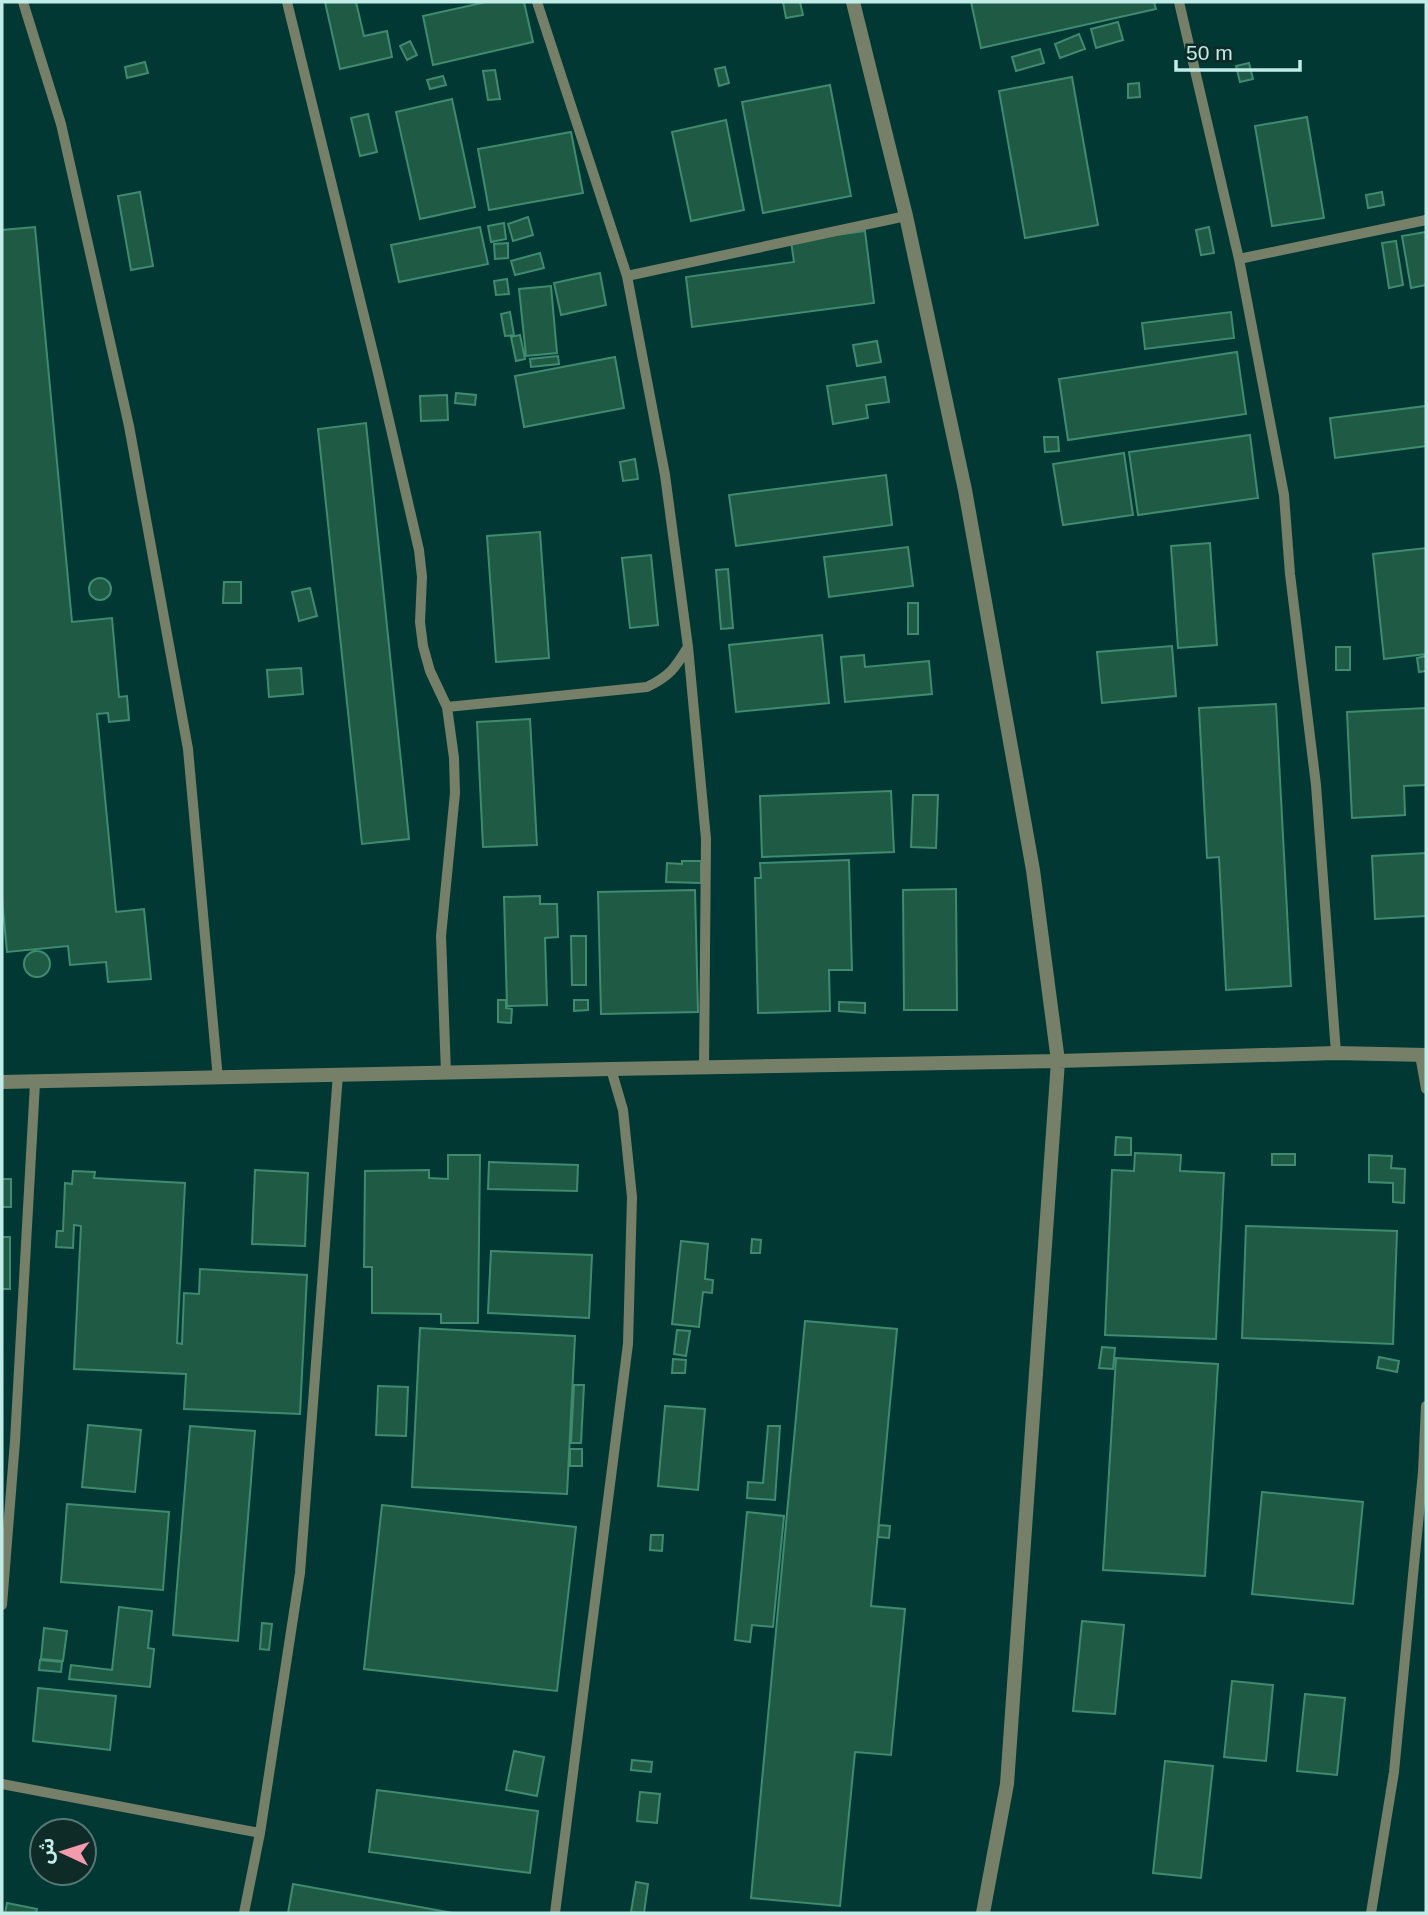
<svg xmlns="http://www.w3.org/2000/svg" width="1428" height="1915" viewBox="0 0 1428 1915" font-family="Helvetica,'Noto Sans Arabic',sans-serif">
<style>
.building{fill:#1f5a45;stroke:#3f8b6f;stroke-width:2}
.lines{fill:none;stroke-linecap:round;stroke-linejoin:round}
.lane{stroke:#768069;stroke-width:10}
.street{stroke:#768069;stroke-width:14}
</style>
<rect width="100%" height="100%" fill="#013834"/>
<path class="building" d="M325 2H356L364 36 387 31 392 57 340 69Z
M486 2H524L533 42 433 65 423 16Z
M783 2H800L803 15 786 18Z
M971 2H1154L1156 9 981 48Z
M1118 22 1123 40 1096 48 1091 29Z
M1079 34 1085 49 1060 58 1055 44Z
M410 41 417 55 407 60 400 46Z
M1040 49 1044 63 1016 71 1012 57Z
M145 62 148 73 127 78 125 67Z
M1249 63 1253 79 1240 82 1236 66Z
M725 67 729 83 719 86 715 69Z
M495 70 500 99 488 100 483 71Z
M443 76 446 85 430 89 427 80Z
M1072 77 1098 225 1025 238 999 91Z
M1139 83 1140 97 1128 98V84Z
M830 85 851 196 763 213 742 102Z
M452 99 475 207 420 219 396 112Z
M368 114 377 152 360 156 351 118Z
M1307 117 1324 218 1272 226 1255 126Z
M726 120 744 210 691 221 672 132Z
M571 132 583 193 489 210 478 149Z
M140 192 153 266 131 270 118 196Z
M1382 192 1384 205 1368 208 1366 195Z
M528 217 533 235 513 241 508 224Z
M504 223 506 239 491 242 488 226Z
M35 227 72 622 112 618 119 697 127 696 129 720 109 722 108 713 97 714 116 912 144 909 151 979 108 982 106 962 70 965 68 946 7 952 2 899V230Z
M480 227 488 264 399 282 391 245Z
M1209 227 1214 253 1201 255 1196 230Z
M865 231 874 303 692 327 686 277 794 262 791 241Z
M1426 232V285L1411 288 1402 236Z
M1396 241 1403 285 1389 288 1382 243Z
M508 243V258L495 259 494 244Z
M540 253 544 268 515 275 511 261Z
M600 273 606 305 561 315 554 283Z
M507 279 509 294 496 295 494 281Z
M551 286 557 353 526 356 519 289Z
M510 312 514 335 505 336 501 314Z
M1231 312 1234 338 1145 349 1142 323Z
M520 335 525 359 516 361 511 337Z
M877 341 881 362 857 366 853 345Z
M1237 352 1246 414 1068 440 1059 379Z
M558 356 559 364 531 367 530 359Z
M615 357 624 408 524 427 515 376Z
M885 377 889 402 866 405 868 418 833 424 827 386Z
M456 393 476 395 475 405 455 403Z
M447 395 448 420 421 421 420 396Z
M1426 406V446L1335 458 1330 418Z
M366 423 409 839 362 844 318 429Z
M1250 435 1258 498 1138 515 1129 452Z
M1044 437H1058L1059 451 1045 452Z
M1124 453 1133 515 1063 525 1053 464Z
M635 459 638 479 623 481 620 462Z
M886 475 892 525 736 546 729 495Z
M540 532 549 658 496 662 487 536Z
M1210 543 1217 645 1178 648 1171 546Z
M908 547 913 586 829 597 824 557Z
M1426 548V654L1384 659 1373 554Z
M651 555 658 625 630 628 622 558Z
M728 569 733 628 721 629 716 570Z
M89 589a11 11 0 1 1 22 0a11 11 0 1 1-22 0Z
M224 582H241V603H223Z
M310 588 317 616 299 621 292 592Z
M908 603H918V634H908Z
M822 635 829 703 736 712 729 645Z
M1172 646 1176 696 1102 703 1097 652Z
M1336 647H1350V670H1336Z
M864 655 865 667 929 661 932 694 845 702 841 657Z
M1426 656V671L1419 672 1417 658Z
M301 668 303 694 269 697 267 670Z
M1276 704 1291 986 1226 990 1219 857 1207 858 1199 708Z
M1426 708V785L1404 786 1405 815 1352 818 1347 712Z
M530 719 537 845 483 847 477 722Z
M891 791 894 852 762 857 760 796Z
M913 795H938L936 848 911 847Z
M1426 853V916L1375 919 1372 856Z
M849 860 852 970H829L830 1011 758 1013 755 878H761L760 863Z
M682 861H701V883L666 882 667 863 682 864Z
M956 889 957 1010H904L903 890Z
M695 890 698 1012 601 1014 598 892Z
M540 896V904H557L558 937 545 938 547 1005 507 1006 504 897Z
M571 936H586V985H572Z
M24 964a13 13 0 1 1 26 0a13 13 0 1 1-26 0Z
M498 1000H506V1008L512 1009 511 1023 498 1022Z
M574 1000H588V1010L574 1011Z
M839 1002 865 1003V1013L839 1011Z
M1116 1137 1131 1138V1155H1115Z
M1135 1153 1181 1155 1180 1171 1224 1173 1216 1339 1105 1335 1112 1170 1134 1171Z
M1272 1154H1295V1165H1272Z
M448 1155H480L478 1323H441V1314L372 1313V1267H364L365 1171 429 1170V1178L448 1179Z
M1369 1155 1392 1156 1391 1168 1405 1169 1404 1203 1393 1202V1183L1369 1182Z
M489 1162 578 1165 577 1191 488 1189Z
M255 1170 308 1173 305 1246 252 1244Z
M73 1171 95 1172 94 1178 185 1183 177 1343 182 1344 184 1293 199 1294 200 1269 307 1275 300 1414 184 1409 186 1374 74 1369 81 1226 74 1225 73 1248 56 1247 57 1231H63L65 1183 72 1184Z
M2 1179H11V1207H2Z
M1246 1226 1397 1231 1393 1344 1242 1338Z
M2 1237H10V1289H2Z
M752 1239 761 1240 760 1253H751Z
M681 1241 708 1244 705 1279 713 1280 712 1293 703 1292 699 1327 672 1324Z
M491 1251 592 1255 589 1318 488 1313Z
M805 1321 897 1329 871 1606 905 1609 891 1755 855 1752 840 1906 751 1898Z
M420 1328 575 1336 567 1494 412 1487Z
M677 1330 690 1331 686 1356 674 1354Z
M1102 1347 1115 1348 1113 1369 1099 1368Z
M1379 1357 1399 1361 1397 1372 1377 1368Z
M1116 1358 1218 1364 1205 1576 1103 1570Z
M673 1359 686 1360 685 1373H672Z
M574 1385H584L581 1443H571Z
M378 1386 408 1387 406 1436 376 1435Z
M665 1406 705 1409 698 1490 658 1486Z
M88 1425 141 1430 135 1492 82 1487Z
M190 1426 255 1431 238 1641 173 1635Z
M768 1426H780L775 1500 747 1498 748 1482 763 1483Z
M570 1449H582V1466H570Z
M1262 1492 1363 1502 1353 1604 1252 1594Z
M67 1504 169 1512 163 1590 61 1582Z
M382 1505 576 1527 557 1691 364 1669Z
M747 1512 784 1516 773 1627 752 1625 750 1642 735 1640Z
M879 1525 890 1526 889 1538 878 1537Z
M651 1535H663L662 1551 650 1550Z
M119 1607 152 1611 148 1648 154 1649 150 1687 69 1679 71 1665 112 1670Z
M1082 1621 1124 1625 1115 1714 1073 1711Z
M262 1623 272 1624 269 1650 260 1649Z
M44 1628 67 1631 63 1661 41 1659Z
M40 1660 62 1662 61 1672 39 1670Z
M1232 1681 1273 1685 1266 1761 1224 1757Z
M38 1688 116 1696 110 1750 33 1741Z
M1305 1694 1345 1698 1337 1775 1297 1771Z
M514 1751 544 1757 537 1796 506 1790Z
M632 1760 652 1762 651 1772 631 1770Z
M1165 1761 1213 1766 1201 1878 1153 1873Z
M377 1790 538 1811 530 1873 369 1852Z
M640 1792 660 1794 657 1823 637 1821Z
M636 1882 648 1884 644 1913 631 1912Z
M293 1884 453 1913H288Z
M7 1903 37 1909 36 1913H5Z"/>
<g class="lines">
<path class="lane" d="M23 2 61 124 129 426 188 749 218 1079
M287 2 378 373 419 550 422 577 420 622 423 646 430 671 447 707 454 758 455 793 441 936 446 1073
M537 2 627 276 665 475 688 647 706 839 704 1067
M1179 2 1239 259 1284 495 1290 574 1316 785 1336 1053
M1239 259 1426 220
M627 276 906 216
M447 707 647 687C670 676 675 668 688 647
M1420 1055 1426 1089
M2 1605 15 1441 35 1083
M2 1784 260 1833
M244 1913 260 1833 300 1573 338 1074
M555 1913 628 1344 632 1197 623 1110 611 1069
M1371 1913 1394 1772 1423 1472 1426 1406"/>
<path class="street" d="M853 2 906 216 965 490 1033 870 1058 1061 1007 1784 983 1913
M2 1082 611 1069 1058 1061 1336 1053 1426 1055"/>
</g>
<rect width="1428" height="1915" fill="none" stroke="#c2ece7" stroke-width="7"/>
<g transform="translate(63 1852) rotate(274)"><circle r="33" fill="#0e2b28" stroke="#567874" stroke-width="2"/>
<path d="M0-5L12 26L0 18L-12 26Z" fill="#f39aac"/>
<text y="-10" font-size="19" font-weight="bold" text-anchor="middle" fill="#c2ece7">ش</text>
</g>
<path d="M1176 60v10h124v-10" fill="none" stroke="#c2ece7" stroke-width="3.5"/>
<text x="1186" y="60" font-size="21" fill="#c2ece7" stroke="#0e2b28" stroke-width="5" paint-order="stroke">50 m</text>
</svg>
